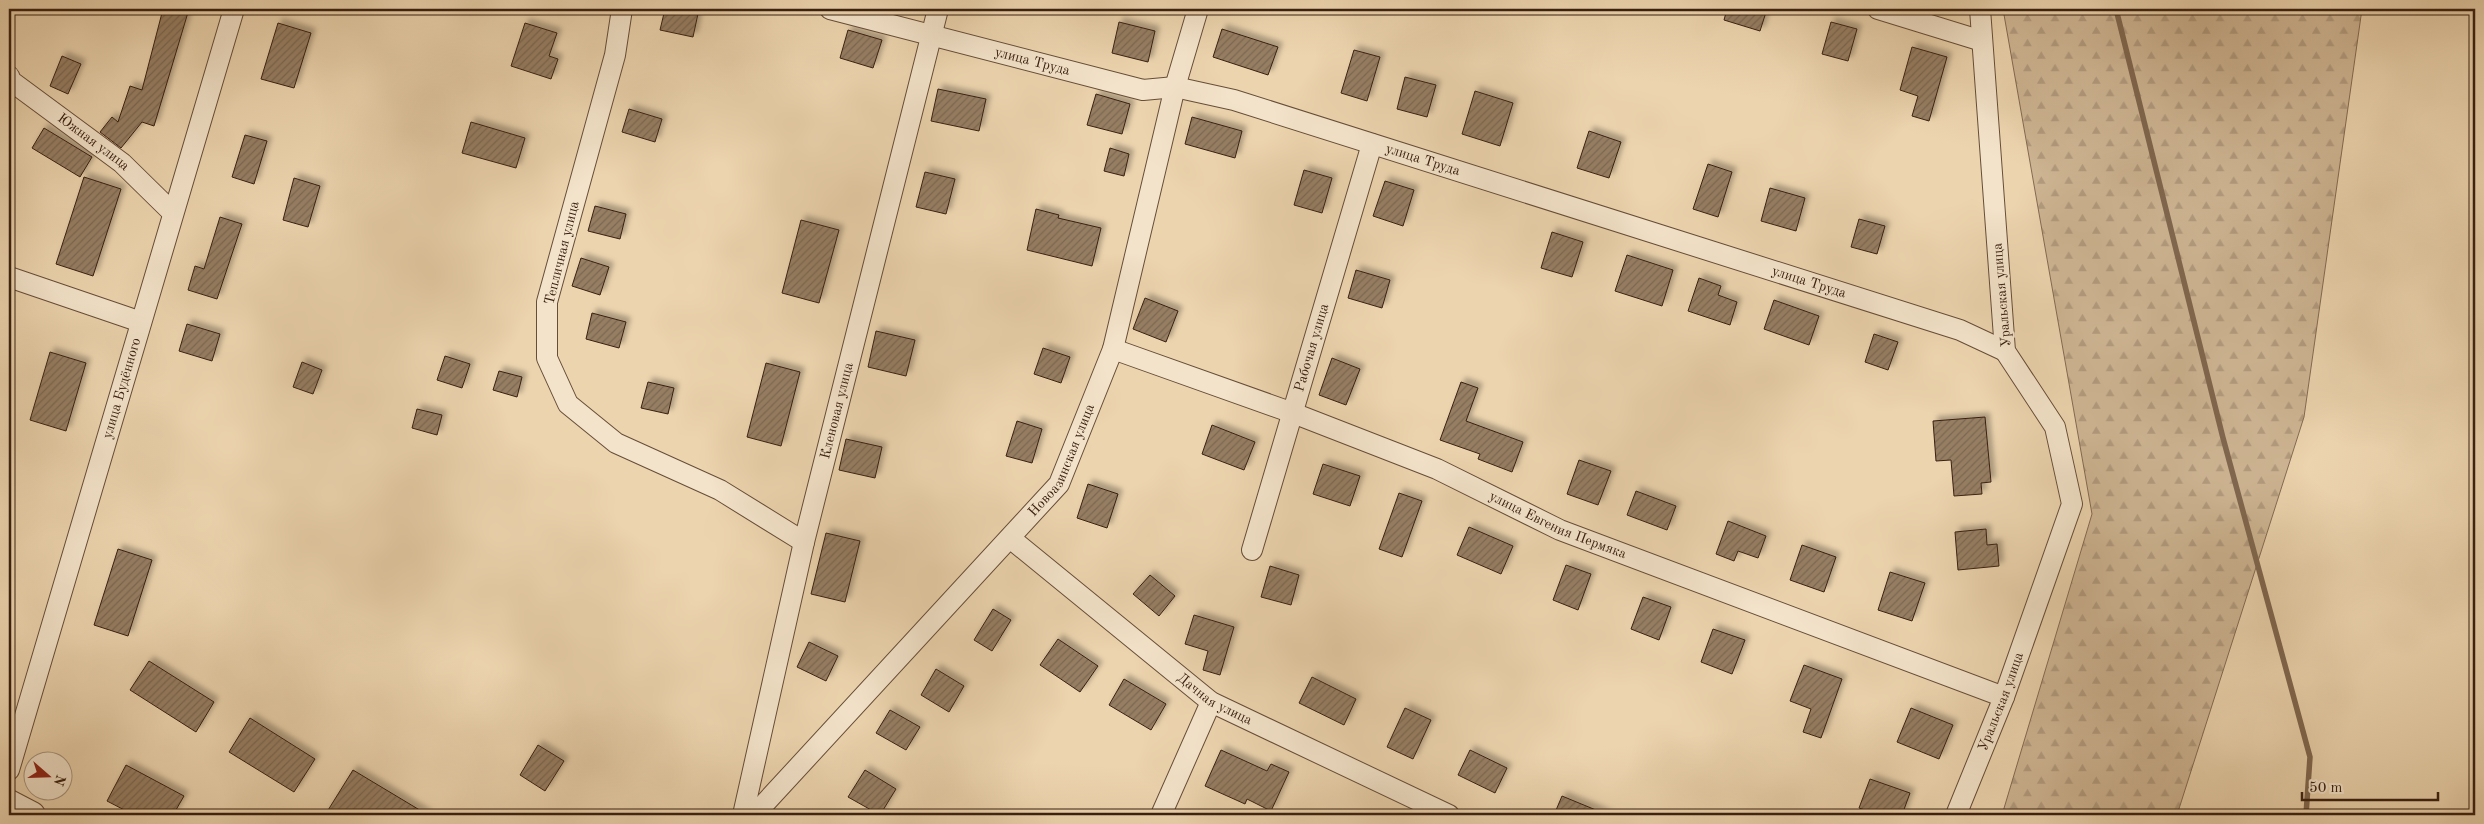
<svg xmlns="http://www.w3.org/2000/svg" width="2484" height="824" viewBox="0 0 2484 824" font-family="'Old Standard TT',serif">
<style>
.forest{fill:url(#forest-firs);stroke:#846a52}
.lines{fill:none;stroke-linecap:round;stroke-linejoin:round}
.stream{stroke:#80674f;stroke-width:5.5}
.building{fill:url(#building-hatch);stroke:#392011;filter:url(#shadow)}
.minor-casing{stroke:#664d38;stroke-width:22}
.tertiary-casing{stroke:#664d38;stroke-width:28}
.minor{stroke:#f3e3ca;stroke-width:20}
.tertiary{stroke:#f3e3ca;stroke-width:26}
.labels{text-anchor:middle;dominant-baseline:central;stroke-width:4;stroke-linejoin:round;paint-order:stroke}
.street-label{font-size:14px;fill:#392011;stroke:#f3e3ca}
</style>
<defs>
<pattern id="forest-firs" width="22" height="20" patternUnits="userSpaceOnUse" patternTransform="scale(1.25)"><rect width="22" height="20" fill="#ceb593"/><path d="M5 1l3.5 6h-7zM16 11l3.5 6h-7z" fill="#b29b7e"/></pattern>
<pattern id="building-hatch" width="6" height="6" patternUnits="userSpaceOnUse" patternTransform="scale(1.25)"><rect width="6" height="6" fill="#967e63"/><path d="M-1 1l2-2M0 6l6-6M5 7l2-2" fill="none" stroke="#7b6750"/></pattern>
<filter id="shadow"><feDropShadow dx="4.5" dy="-4.5" stdDeviation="2.5" flood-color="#0004"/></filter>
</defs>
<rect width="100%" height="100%" fill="#ecd4ae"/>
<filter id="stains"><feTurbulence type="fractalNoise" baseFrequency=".004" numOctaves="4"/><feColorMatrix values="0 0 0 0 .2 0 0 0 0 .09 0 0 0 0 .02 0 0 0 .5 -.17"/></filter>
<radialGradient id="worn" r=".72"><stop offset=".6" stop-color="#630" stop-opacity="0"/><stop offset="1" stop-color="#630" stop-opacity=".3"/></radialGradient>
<path class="forest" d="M2003 9H2362L2304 417 2177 815H2002L2092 514Z"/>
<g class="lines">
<path class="stream" d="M2116 9 2223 438 2310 757 2306 815"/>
</g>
<path class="building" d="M163 9H189L154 126 142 122 121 148 100 132 112 117 118 122 130 86 142 90Z
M665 9H699L693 37 660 30Z
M1727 9H1767L1760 31 1724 20Z
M1119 22 1155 31 1148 62 1112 53Z
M1831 22 1857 29 1848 61 1822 54Z
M278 23 311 33 294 88 261 79Z
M525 23 557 33 549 56 558 59 551 79 511 66Z
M1222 29 1278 47 1268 75 1213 57Z
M848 30 882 40 873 68 840 58Z
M1912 47 1947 57 1929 121 1912 116 1918 96 1900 90Z
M1354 50 1380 57 1367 101 1341 93Z
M62 56 81 64 68 94 50 86Z
M1405 77 1436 85 1427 117 1397 109Z
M938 89 986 99 979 131 931 121Z
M1475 91 1513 103 1500 146 1462 134Z
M1096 94 1130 104 1122 134 1087 125Z
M629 109 662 119 655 142 622 132Z
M1192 117 1242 131 1235 158 1185 144Z
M471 122 525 138 516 168 462 153Z
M44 128 92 157 80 177 32 148Z
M1589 131 1621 142 1609 178 1577 168Z
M245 135 267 141 254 184 232 177Z
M1110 148 1129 154 1124 176 1104 171Z
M1708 164 1732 172 1718 217 1693 209Z
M1304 170 1332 178 1322 213 1294 205Z
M925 172 955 179 946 214 916 207Z
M84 177 121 189 93 276 56 264Z
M294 178 320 186 308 227 283 220Z
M1385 181 1414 190 1403 226 1373 216Z
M1770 188 1805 198 1796 231 1761 221Z
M595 206 626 214 620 239 588 231Z
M1036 209 1059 215 1058 218 1101 228 1092 266 1027 250Z
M220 217 242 224 217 299 188 290 195 266 204 269Z
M1859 219 1885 226 1877 254 1851 247Z
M801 220 839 230 819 303 782 293Z
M1552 232 1583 242 1572 277 1541 268Z
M1627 255 1673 270 1662 306 1615 291Z
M581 258 609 267 600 295 572 286Z
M1356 270 1390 280 1382 308 1348 298Z
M1699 278 1721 286 1718 295 1737 302 1730 325 1688 311Z
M1145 298 1178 311 1166 342 1133 329Z
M1774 300 1819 316 1809 345 1764 329Z
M592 313 626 322 619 348 586 339Z
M187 324 220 334 212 361 179 351Z
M876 331 915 340 906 376 868 367Z
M1874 334 1898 342 1888 370 1865 362Z
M1043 348 1070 357 1061 383 1034 374Z
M50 352 86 363 66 431 30 420Z
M445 356 470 364 462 388 437 380Z
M1332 358 1360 369 1346 405 1319 395Z
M302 362 322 370 313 394 293 387Z
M766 363 800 372 781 446 747 437Z
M499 371 522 377 517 397 493 390Z
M648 382 674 388 668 414 641 408Z
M1461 382 1478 388 1466 421 1523 442 1512 472 1478 459 1480 454 1440 440Z
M417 409 442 415 437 435 412 428Z
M1985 417 1991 482 1981 483 1982 494 1954 496 1951 460 1936 461 1933 421Z
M1017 421 1042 429 1032 463 1006 456Z
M1212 425 1255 442 1244 470 1202 454Z
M846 439 882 447 875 478 839 470Z
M1579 460 1611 471 1598 505 1567 494Z
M1323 464 1360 476 1350 506 1313 494Z
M1088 484 1118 494 1107 528 1077 518Z
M1636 491 1676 506 1667 530 1627 515Z
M1399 493 1422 501 1402 557 1379 549Z
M1728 521 1766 536 1758 558 1738 551 1734 561 1716 554Z
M1469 527 1513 546 1501 574 1457 555Z
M1986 529 1987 545 1997 544 1999 566 1958 570 1955 532Z
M826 533 860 541 845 602 811 594Z
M1802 545 1836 557 1824 592 1790 580Z
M118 549 152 560 128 636 94 625Z
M1566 565 1591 574 1578 610 1553 600Z
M1270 566 1299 575 1291 605 1261 597Z
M1890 572 1925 583 1912 621 1878 610Z
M1150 575 1175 596 1159 616 1133 594Z
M1643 597 1671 607 1659 640 1631 629Z
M993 609 1011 620 992 651 974 640Z
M1194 615 1234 627 1220 675 1203 670 1208 651 1185 644Z
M1713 629 1745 640 1732 674 1701 662Z
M1058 639 1098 666 1080 692 1040 665Z
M809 642 838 656 826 681 797 667Z
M149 661 214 702 196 732 130 690Z
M1804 665 1842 679 1821 738 1803 732 1811 709 1790 701Z
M936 669 964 686 949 712 921 695Z
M1312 677 1356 699 1344 725 1299 703Z
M1124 679 1166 704 1151 730 1109 705Z
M1405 708 1431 720 1413 759 1387 747Z
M1911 708 1953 725 1939 759 1897 742Z
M890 710 920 727 906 750 876 733Z
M250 718 315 759 294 792 229 752Z
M538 745 564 761 545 791 520 775Z
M1221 750 1267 771 1271 764 1289 772 1271 811 1247 799 1245 804 1205 786Z
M1470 750 1507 768 1495 793 1458 775Z
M126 765 184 796 173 815H134L107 801Z
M353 770 428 815H325Z
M865 770 896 789 880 815 848 797Z
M1870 779 1910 793 1902 815H1880L1859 808Z
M1562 796 1608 815H1554Z"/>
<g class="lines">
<g class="minor-casing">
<g id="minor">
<path d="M622 9 615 55 547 302V358L568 404 616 443 720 490 804 542"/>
<path id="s1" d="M830 9 1143 90 1175 87 1234 100 1960 330 2005 351"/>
<path d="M1878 9 1982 41"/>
<path id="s2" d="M9 76 11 81 122 163 173 213"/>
<path d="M9 277 141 322"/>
<path id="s3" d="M1113 349 1293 413 1437 469 1560 530 2004 697"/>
<path id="s4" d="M1010 538 1211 702 1449 815"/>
<path id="s5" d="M1252 550 1372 144"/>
<path id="s6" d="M9 770 234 9"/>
<path id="s7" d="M743 815 804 542 938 9"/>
<path id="s8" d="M754 815 1059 484 1113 349 1175 87 1198 9"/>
<path d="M1161 815 1211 702"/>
<path id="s9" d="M1956 815 2004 697 2072 504 2055 427 2005 351 1980 9"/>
</g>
</g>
<g class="tertiary-casing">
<path id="tertiary" d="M9 803 32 815"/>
</g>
<use href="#minor" class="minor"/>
<use href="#tertiary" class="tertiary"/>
</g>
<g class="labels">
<g class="street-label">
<text stroke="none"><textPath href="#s1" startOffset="209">улица Труда</textPath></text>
<text stroke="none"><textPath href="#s2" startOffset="108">Южная улица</textPath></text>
<text stroke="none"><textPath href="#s1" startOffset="614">улица Труда</textPath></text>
<text transform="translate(562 253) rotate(-76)">Тепличная улица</text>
<text stroke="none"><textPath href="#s1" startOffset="1019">улица Труда</textPath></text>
<text transform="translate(2002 295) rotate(-95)">Уральская улица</text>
<text stroke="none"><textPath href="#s5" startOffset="211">Рабочая улица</textPath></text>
<text stroke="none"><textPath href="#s6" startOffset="398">улица Будённого</textPath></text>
<text stroke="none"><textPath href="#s7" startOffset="415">Кленовая улица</textPath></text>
<text stroke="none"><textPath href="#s8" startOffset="472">Новоазинская улица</textPath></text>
<text stroke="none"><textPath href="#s3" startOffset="479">улица Евгения Пермяка</textPath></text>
<text stroke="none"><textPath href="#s4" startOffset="261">Дачная улица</textPath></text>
<text stroke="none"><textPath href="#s9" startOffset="122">Уральская улица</textPath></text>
</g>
</g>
<rect width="2484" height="824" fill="none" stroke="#ecd4ae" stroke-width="30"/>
<rect x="10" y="10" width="2464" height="804" fill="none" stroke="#392011" stroke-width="2.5"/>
<rect x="15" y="15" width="2454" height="794" fill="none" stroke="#392011"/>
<g transform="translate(48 776) rotate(110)"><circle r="24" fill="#f3e3ca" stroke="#a99580"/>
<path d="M0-4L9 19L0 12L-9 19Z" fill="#8f2418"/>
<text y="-8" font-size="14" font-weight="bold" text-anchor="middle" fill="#392011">N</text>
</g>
<path d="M2302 792v8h136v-8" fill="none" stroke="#392011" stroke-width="2.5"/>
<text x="2309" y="792" font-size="15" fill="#392011" stroke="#f3e3ca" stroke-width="4" paint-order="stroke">50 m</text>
<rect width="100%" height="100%" filter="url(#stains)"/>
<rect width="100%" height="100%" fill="url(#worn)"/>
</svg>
